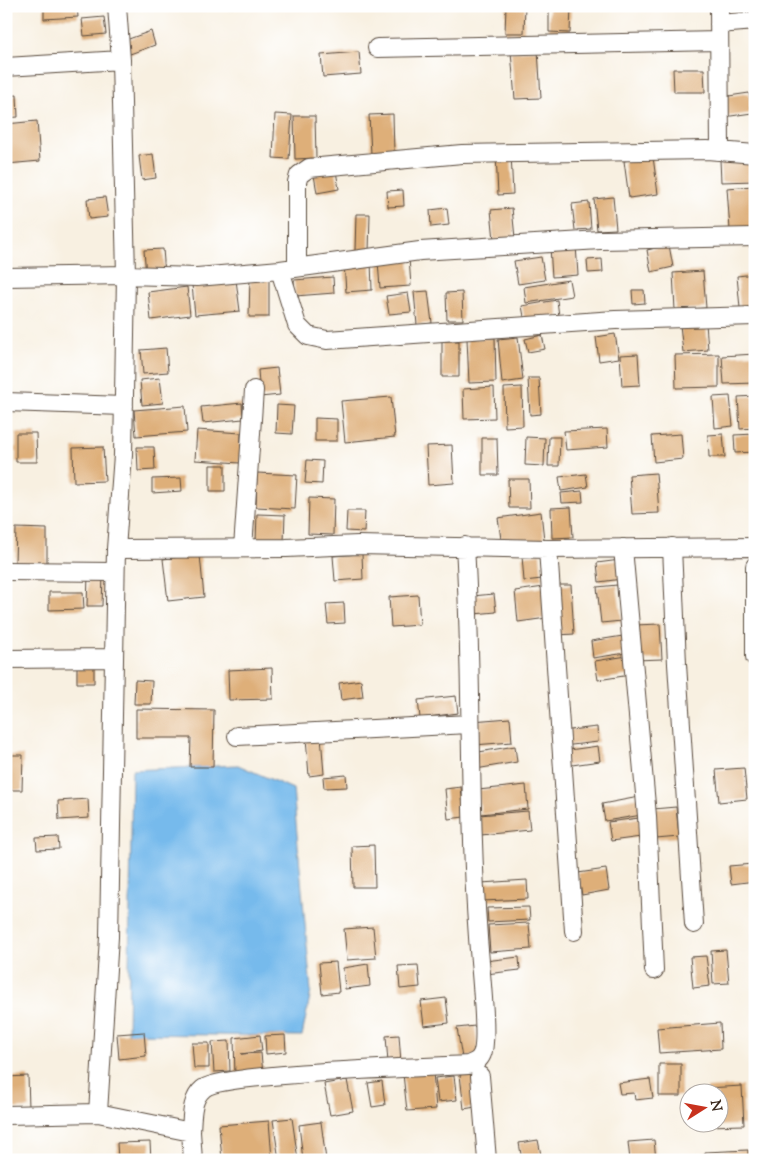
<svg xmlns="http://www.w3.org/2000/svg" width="761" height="1166" viewBox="0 0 761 1166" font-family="'Sorts Mill Goudy',serif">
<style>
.water{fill:#76baec;stroke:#587285}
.building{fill:#deaf79}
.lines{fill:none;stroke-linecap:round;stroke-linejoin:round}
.minor-casing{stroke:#57483b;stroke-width:20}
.minor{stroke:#fff;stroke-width:18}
</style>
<rect width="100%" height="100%" fill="#fff"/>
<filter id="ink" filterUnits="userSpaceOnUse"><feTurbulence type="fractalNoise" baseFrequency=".02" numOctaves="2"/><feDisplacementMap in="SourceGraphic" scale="10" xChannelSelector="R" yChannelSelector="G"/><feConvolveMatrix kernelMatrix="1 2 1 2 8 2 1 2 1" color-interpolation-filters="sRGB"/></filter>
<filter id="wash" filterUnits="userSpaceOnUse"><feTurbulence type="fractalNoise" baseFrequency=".0096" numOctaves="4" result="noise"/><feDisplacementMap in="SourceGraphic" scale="20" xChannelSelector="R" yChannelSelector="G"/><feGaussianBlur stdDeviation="1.12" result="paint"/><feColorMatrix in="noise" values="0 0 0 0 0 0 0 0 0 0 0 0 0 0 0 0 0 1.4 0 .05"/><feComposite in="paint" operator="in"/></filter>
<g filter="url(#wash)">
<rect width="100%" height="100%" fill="#f8f0e1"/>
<path class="water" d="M238 765 293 789 311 991 302 1036 128 1034 132 770Z"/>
<g id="blocks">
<path class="building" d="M44 6H77L78 17 44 19Z
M506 6H525L524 33H505Z
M549 6H571L570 33 549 32Z
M104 17 106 34 84 36 82 19Z
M151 31 155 45 130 54 126 40Z
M538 50 541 98 515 99 511 52Z
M359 52 361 74 323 77 321 55Z
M673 69H704L705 92H674Z
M749 93 752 113 724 117 722 97Z
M17 95 18 117 6 118V96Z
M275 114 292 115 289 159 273 158Z
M393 114 394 153 371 154 369 115Z
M294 116H315L316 158 295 159Z
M37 121 40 161 7 164 6 124Z
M153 154 156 178 142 180 139 156Z
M496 154H511L513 194 498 195Z
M653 157 658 194 629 198 624 161Z
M755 158V181L721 182 720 160Z
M336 171 339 189 317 193 314 175Z
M753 186 755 228 730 230 727 188Z
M403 190 404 206 388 207 387 191Z
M105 197 108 217 89 219 87 199Z
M613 197 616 229 597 230 594 199Z
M589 202 591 229 575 230 572 204Z
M447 208 449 225 431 227 430 210Z
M512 208 515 238 494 240 491 210Z
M356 214H370L369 252 355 251Z
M576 245 578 275 552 277 550 247Z
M669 245 673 267 651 272 647 250Z
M163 249 165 274 146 275 144 250Z
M541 257 545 280 518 284 514 261Z
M409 258 411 286 380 288 378 261Z
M602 259 603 272 588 273 587 260Z
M371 261 372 290 346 292 344 263Z
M703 271 706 308 675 310 673 273Z
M755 274V306L740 308 737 276Z
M250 277H269V317H249Z
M333 277 334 293 295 296 294 280Z
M236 280 240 311 195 315 192 285Z
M569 280 572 296 526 303 524 287Z
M187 287 190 315 151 320 148 292Z
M632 290H644L645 303 633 304Z
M428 291 432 323 417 325 414 292Z
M462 292 463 320H447L446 293Z
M408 293 411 312 389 314 386 296Z
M557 300 559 316 525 322 522 306Z
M706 323 708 350 683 352 680 325Z
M615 334 619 358 599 361 596 337Z
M542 335 545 349 528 352 525 339Z
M518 337 523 380 502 383 498 339Z
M495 338 496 382 469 383 467 339Z
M442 341H459V377H442Z
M166 348 168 372 143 374 141 350Z
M638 354 640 385 622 386 620 355Z
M719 354V387L676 388 675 355Z
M755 354V383L724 384 722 356Z
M277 368 280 395 260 397 258 370Z
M160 378 163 403 142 405 140 380Z
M528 378H539L541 414 530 415Z
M494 387 495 418 464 419 463 389Z
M522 387 523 426 505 427 504 388Z
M730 396 733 426 715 428 713 397Z
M755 396V428L740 429 738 397Z
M391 397 395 437 345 442 341 401Z
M242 403 243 419 203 423 201 407Z
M277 405 294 406 292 434 276 433Z
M185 406 187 432 136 436 134 410Z
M315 418 337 419V441H315Z
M607 429 608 447 566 450 564 431Z
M197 430 241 433 240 463 195 460Z
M16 433H36L37 462H16Z
M681 434 683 459 654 462 652 436Z
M723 434 725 457H709L708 435Z
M755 434V452L735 453 734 435Z
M526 437 545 438 544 466 525 465Z
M549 437H560L559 466H548Z
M482 438H497L498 475H482Z
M452 445 454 483 428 485 426 446Z
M103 447 105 481 74 482 73 448Z
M137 447H154L155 470 138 471Z
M307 460 323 461 322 484 305 483Z
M210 465H225V491H210Z
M257 473 297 475 295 509 256 507Z
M656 473 659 513 632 514 629 475Z
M586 474 588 487 561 491 559 477Z
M181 478 182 491 152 493V479Z
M508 479H529L530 508H509Z
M582 491 583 502 562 503 561 493Z
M309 498 334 499 333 535 308 534Z
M571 507 573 537 552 538 551 508Z
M347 511H365L364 532 346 531Z
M541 512 544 540 502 546 498 518Z
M257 514 285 515 284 541 256 540Z
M16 528 47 529V564L15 563Z
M362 554 363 579 335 581 333 556Z
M540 554 542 579 524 581 522 556Z
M200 555 204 597 168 601 163 559Z
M620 560 622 579 599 582 597 563Z
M88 575H103L102 606H87Z
M556 585H571L574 634 558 635Z
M617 585 622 621 601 623 597 587Z
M544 587 547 618 518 622 515 591Z
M49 592H83L84 609 49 610Z
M494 594 496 612 474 614 472 596Z
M418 595 420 625 391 627 389 597Z
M344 603 345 623 328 624 326 604Z
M660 624 662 659 636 660 635 625Z
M623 636 626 653 593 658 591 641Z
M627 656 630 675 598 680 595 661Z
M77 666H94V683H77Z
M272 668 273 699 229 700 228 670Z
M135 680 152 681 151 704H134Z
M361 680 363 697 341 700 339 683Z
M456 696 458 713 420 718 418 700Z
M136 709 214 710 213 767H190L191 738H136Z
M510 718 512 742 474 745 472 721Z
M597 727 598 742 563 746 561 731Z
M321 736 324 774 309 776 306 738Z
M515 746 517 762 476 769 473 753Z
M598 746 600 761 565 766 562 751Z
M6 755H23L22 790H6Z
M744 768 747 799 719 802 716 770Z
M346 775 347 787 324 788 323 777Z
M526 785 528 809 481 814 478 790Z
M461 787 464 817 448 819 445 789Z
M639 797 642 815 605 821 602 804Z
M88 799 89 818 59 820 58 801Z
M676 807 679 837 656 839 653 809Z
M528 811 530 830 481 835 479 815Z
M639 818 641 837 611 841 608 822Z
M58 837 59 849 37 850 36 838Z
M374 845 375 887H353L352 846Z
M753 864 755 881 731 884 729 866Z
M606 869 609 890 582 895 578 873Z
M527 880 528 899 482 901 481 883Z
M529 907 530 920 488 922 487 908Z
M529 923 531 949 490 952 488 925Z
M373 927 376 958 347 960 344 929Z
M726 950 729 983 713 984 711 951Z
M706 956 710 986 693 988 690 957Z
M519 957 520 970 486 974 485 961Z
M336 962 339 992 322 994 319 963Z
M368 964 370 986 345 989 343 968Z
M418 965 420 987 400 989 398 966Z
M446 998 449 1023 424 1026 421 1001Z
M720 1023 721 1049 659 1053 657 1028Z
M475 1026 479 1055 462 1058 457 1028Z
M144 1032 146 1056 119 1059 117 1034Z
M260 1035 262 1051 241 1054 261 1053 263 1074 235 1076 234 1038Z
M285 1035 286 1052 266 1054 265 1036Z
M399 1035 401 1063H388L386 1036Z
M229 1041 230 1071 214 1072 212 1042Z
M192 1043H209V1068H194Z
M659 1064H681V1096H659Z
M433 1072 436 1109 407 1111 403 1074Z
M477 1072 481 1106 464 1109 460 1075Z
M28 1076 29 1108 6 1109V1077Z
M454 1076 457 1100 438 1102 435 1078Z
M650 1079 653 1098 635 1100 634 1093 620 1094 618 1083Z
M347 1080 353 1111 330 1115 324 1084Z
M382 1081 385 1105 372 1107 368 1083Z
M742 1086 744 1125 708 1126V1124H718V1094H707V1088Z
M292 1118 298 1160H279L273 1120Z
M269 1121 272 1159 222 1160 219 1125Z
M321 1122 326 1160H303L299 1125Z
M538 1140 542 1160H522L519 1143Z
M654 1140 656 1160H630L628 1142Z
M150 1142 151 1160H118L117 1143Z
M748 1150V1160H705V1152Z"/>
</g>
</g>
<g filter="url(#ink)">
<use href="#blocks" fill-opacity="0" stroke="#57483b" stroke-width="1"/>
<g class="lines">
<g class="minor-casing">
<path id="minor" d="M719 6 720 151
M719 24 755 21
M377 48 719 41
M6 67 121 60
M297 266V182L299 175 309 168 462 154 707 150 755 154
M280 270 297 325 308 336 327 340 615 320 755 316
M6 277 126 275 197 277 280 270 420 251 600 240 755 237
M6 402 124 406
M672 547 677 664 694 924
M243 548 254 390
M623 548 647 816 654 970
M116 549 286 548 358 545 548 549 755 547
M548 549 574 931
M755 566V657
M6 571 115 572
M6 659 113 658
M237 736 469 724
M480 1076 487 1160
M98 1113 191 1132 193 1160
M6 1115 98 1113 109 937 116 549 123 455 126 275 121 60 117 6
M191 1132C192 1117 191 1099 203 1089 220 1073 431 1067 468 1065 475 1062 479 1061 482 1054 489 1040 479 957 478 937 468 806 473 676 465 546"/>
</g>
<use href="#minor" class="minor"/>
</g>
</g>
<rect width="761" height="1166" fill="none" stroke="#fff" stroke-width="25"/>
<g transform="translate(704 1108) rotate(79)"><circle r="24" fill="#ffffff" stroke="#b1aaa5"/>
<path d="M0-4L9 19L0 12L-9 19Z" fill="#c8321e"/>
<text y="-8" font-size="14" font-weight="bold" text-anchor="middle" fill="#3b2a1e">N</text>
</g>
</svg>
